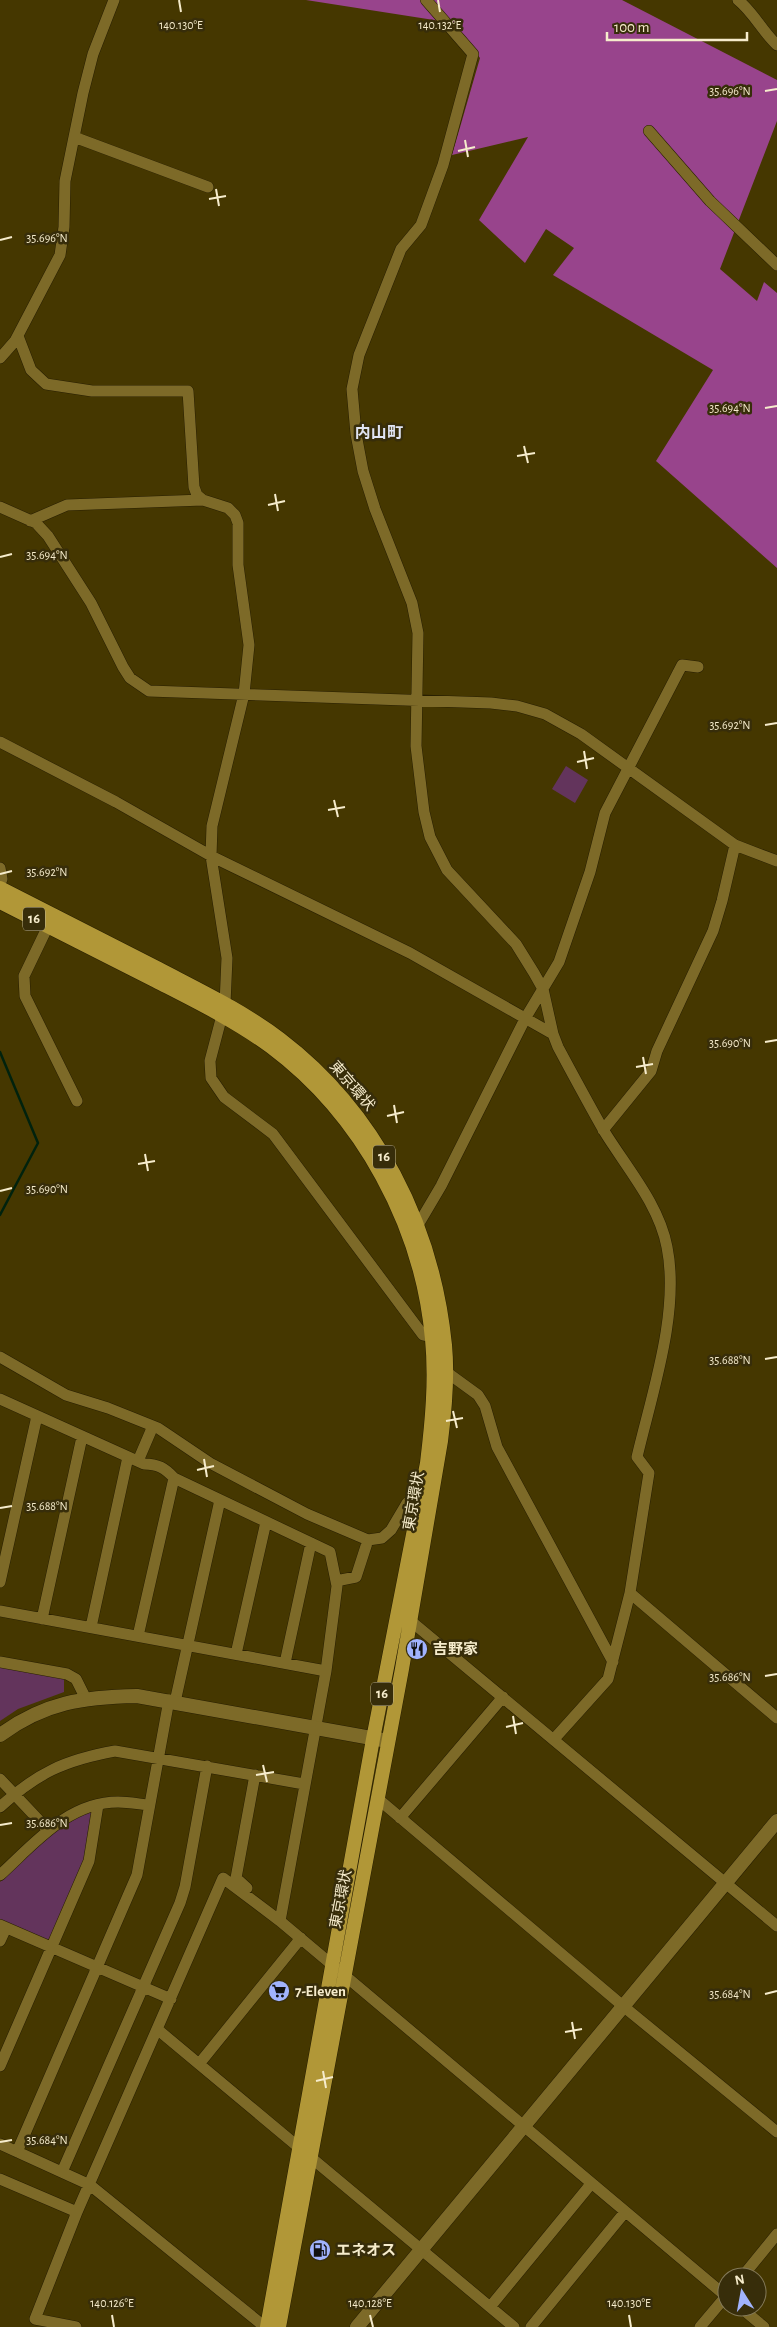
<svg xmlns="http://www.w3.org/2000/svg" width="777" height="2327" viewBox="0 0 777 2327" font-family="'Alegreya Sans','Noto Sans JP',sans-serif">
<style>
.green{fill:#63345c}
.forest{fill:#98448c}
.lines{fill:none;stroke-linecap:round;stroke-linejoin:round}
.stream{stroke:#00220d;stroke-width:2.5}
.minor-casing{stroke:#281f00;stroke-width:12}
.tertiary-casing{stroke:#281f00;stroke-width:15}
.trunk-casing{stroke:#281f00;stroke-width:15}
.minor{stroke:#7d6a28;stroke-width:11}
.tertiary{stroke:#7d6a28;stroke-width:14}
.trunk{stroke:#b19737;stroke-width:14}
.ticks{fill:none;stroke:#f6eccc;stroke-width:2}
.labels{text-anchor:middle;dominant-baseline:central;stroke-width:5;stroke-linejoin:round;paint-order:stroke}
.shield{fill:#372d0a;stroke:#bdb392;stroke-width:1}
.shield-label{font-size:14px;font-weight:bold;fill:#f6eccc}
.street-label{font-size:15px;fill:#f6eccc;stroke:#372d0a}
.poi-label{font-size:15px;font-weight:bold;fill:#f6eccc;stroke:#372d0a;text-anchor:start}
.neighbourhood-label{font-size:16px;font-weight:bold;fill:#e0e4f2;stroke:#372d0a}
.ticks-label{font-size:12px;text-anchor:middle;fill:#f6eccc;stroke:#372d0a;stroke-width:5;stroke-linejoin:round;paint-order:stroke}
</style>
<rect width="100%" height="100%" fill="#453700"/>
<path class="green" d="M566 766 588 780 575 803 552 789Z
M0 1665 64 1677V1692L18 1709 0 1721Z
M90 1811 94 1814 85 1863 53 1938 46 1940 0 1920V1882L57 1829Z"/>
<path class="forest" d="M306 0H622L777 80V121L720 269 757 301 764 282 777 293V568L656 461 713 370 553 275 574 248 546 229 525 263 479 220 528 137 452 155 480 58 453 23Z"/>
<g class="lines">
<path class="stream" d="M0 1052 38 1143 0 1215"/>
<g class="minor-casing">
<path id="minor" d="M426 0 473 54 443 165 421 225 401 249 359 355 352 389 356 434 363 471 375 509 412 603 418 633 416 746 424 812 430 837 447 870 516 944 534 973 543 989 553 1034 558 1047C573 1075 588 1103 604 1131 626 1167 659 1204 667 1247 680 1312 652 1393 637 1457L649 1473 630 1593 608 1679 554 1739
M738 0C754 13 762 31 777 45
M649 131 710 201 777 265
M74 137 208 187
M18 336 31 370 46 384 92 391H188L194 487 197 495 203 500 228 508 235 515 238 523V565L249 645 244 694 212 826 211 856 227 958 225 1004 210 1061 211 1078 224 1097 273 1134 423 1335 432 1337
M0 358 15 341 60 255 64 227 65 181 83 93 93 54 114 0
M0 507 36 523 48 536 91 603 123 667 130 678 149 691 491 703 517 706 545 714 581 734 735 845 777 861
M30 521 67 505 203 500
M0 742 116 802 213 857 410 953 553 1034
M0 868 2 879 0 884
M48 926 24 976 25 996 77 1101
M603 1130 651 1071 657 1051 713 931 722 901 735 845
M418 1225 441 1186 526 1017 559 962 590 872 605 813 682 665 698 667
M0 1357 66 1395 108 1408 158 1428 210 1463 307 1514 368 1540 382 1538 391 1530 407 1503 421 1496
M445 1371 478 1395 485 1406 497 1447 613 1662
M0 1399 144 1464C158 1464 165 1468 174 1478L330 1552 337 1586 326 1671 280 1921
M138 1461 153 1426
M336 1581 356 1577 368 1540
M0 1582 37 1416
M630 1593 777 1718
M0 1611 326 1671
M406 1617 777 1926
M42 1619 82 1437
M91 1627 128 1457
M138 1636 174 1478
M236 1654 266 1522
M0 1662 67 1674 76 1679 86 1699
M285 1663 311 1543
M175 1702 220 1500
M0 1779 48 1830
M377 1798 623 2006 777 2132
M0 1807C37 1773 65 1760 115 1751L304 1784
M400 1818 503 1697
M0 1875C34 1844 68 1802 118 1802 128 1802 139 1804 149 1805
M247 1888 236 1878 255 1775
M0 1925 171 1999
M0 1941 6 1928
M157 2029 514 2327
M199 2064 301 1938
M0 2066 89 1861 98 1805
M0 2144 90 2185 265 2327
M17 2152 137 1875 169 1700
M62 2172 180 1903 185 1887 207 1766
M0 2179 77 2212
M742 2277 777 2234
M490 2307 591 2184
M740 2307 764 2327
M76 2327 35 2319 77 2212 223 1878 280 1921 727 2297
M531 2327 625 2212
M700 2327 727 2295"/>
</g>
<g class="tertiary-casing">
<path id="tertiary" d="M0 1735C45 1702 84 1697 137 1696L388 1741
M357 2327 777 1821"/>
</g>
<g class="trunk-casing">
<path id="trunk" d="M0 888C53 915 106 942 159 969 201 991 243 1011 280 1039 376 1112 433 1225 445 1345 448 1376 445 1410 441 1441L402 1669 279 2327
M0 902C52 928 104 955 156 981 195 1001 236 1021 271 1047 362 1115 422 1226 432 1339 436 1380 432 1422 427 1463L373 1739 267 2327"/>
</g>
<use href="#minor" class="minor"/>
<use href="#tertiary" class="tertiary"/>
<use href="#trunk" class="trunk"/>
</g>
<path class="ticks" d="M179 0 181 12M438 0 440 12M765 91 777 89M465 140 468 157M458 151 475 147M216 189 219 206M209 199 226 196M0 240 12 237M765 408 777 406M524 446 528 463M517 456 535 453M275 494 278 511M268 505 285 501M0 557 12 554M765 725 777 723M584 751 587 769M577 762 594 758M334 800 338 817M328 810 345 807M0 874 12 871M765 1042 777 1040M643 1057 646 1074M636 1067 653 1064M394 1105 397 1123M387 1116 404 1112M145 1154 148 1171M138 1164 155 1161M0 1191 12 1188M765 1359 777 1357M453 1411 457 1428M446 1421 463 1418M204 1459 207 1477M197 1470 214 1466M0 1508 12 1506M765 1676 777 1674M513 1716 516 1734M506 1727 523 1723M263 1765 267 1782M256 1775 274 1772M0 1825 12 1823M765 1994 777 1991M572 2022 575 2039M565 2032 582 2029M323 2071 326 2088M316 2081 333 2077M0 2142 12 2140M112 2315 114 2327M370 2315 373 2327M629 2315 631 2327"/>
<defs>
<g id="restaurant-disc" transform="scale(1.125)"><circle r="9.5" fill="#a1b3fd" stroke="#372d0a"/><path d="M-5-6h1v4h1v-4h1v4h1v-4h1v5L-1.5 .5V6h-2V.5L-5-1ZM5-6V6H3V1.5H1.5Q1.5-4 5-6Z" fill="#111"/></g>
<g id="supermarket-disc" transform="scale(1.125)"><circle r="9.5" fill="#a1b3fd" stroke="#372d0a"/><path d="M-6-5.5h2.5l.6 2H6L4.5 2H-2.5L-4.4-4H-6ZM-1.5 3.2a1.3 1.3 0 1 0 .1 0ZM3 3.2a1.3 1.3 0 1 0 .1 0Z" fill="#111"/></g>
<g id="fuel-disc" transform="scale(1.125)"><circle r="9.5" fill="#a1b3fd" stroke="#372d0a"/><path d="M-5.5-6h7V0h2V4h1.3V-2.5L3-4.5l.8-.8L6-3V5H2.5V1h-1V6h-7ZM-4.2-4.7v3.2H.2V-4.7Z" fill="#111"/></g>
</defs>
<g fill-rule="evenodd">
<use href="#restaurant-disc" x="417" y="1649"/>
<use href="#supermarket-disc" x="279" y="1991"/>
<use href="#fuel-disc" x="320" y="2250"/>
</g>
<g class="labels">
<g class="shield">
<rect x="23" y="907.5" width="22" height="23" rx="4"/>
<rect x="373" y="1145.5" width="22" height="23" rx="4"/>
<rect x="371" y="1682.5" width="22" height="23" rx="4"/>
</g>
<g class="shield-label">
<text x="34" y="919">16</text>
<text x="384" y="1157">16</text>
<text x="382" y="1694">16</text>
</g>
<g class="street-label">
<text transform="translate(352 1086) rotate(49)">東京環状</text>
<text transform="translate(414 1501) rotate(-80)">東京環状</text>
<text transform="translate(341 1899) rotate(-79)">東京環状</text>
</g>
<g class="poi-label">
<text x="433" y="1649">吉野家</text>
<text x="295" y="1991">7-Eleven</text>
<text x="336" y="2250">エネオス</text>
</g>
<g class="neighbourhood-label">
<text x="379" y="433">内山町</text>
</g>
</g>
<g class="ticks-label">
<text x="181" y="29">140.130°E</text>
<text x="440" y="29">140.132°E</text>
<text x="730" y="95">35.696°N</text>
<text x="47" y="242">35.696°N</text>
<text x="730" y="412">35.694°N</text>
<text x="47" y="559">35.694°N</text>
<text x="730" y="729">35.692°N</text>
<text x="47" y="876">35.692°N</text>
<text x="730" y="1047">35.690°N</text>
<text x="47" y="1193">35.690°N</text>
<text x="730" y="1364">35.688°N</text>
<text x="47" y="1510">35.688°N</text>
<text x="730" y="1681">35.686°N</text>
<text x="47" y="1827">35.686°N</text>
<text x="730" y="1998">35.684°N</text>
<text x="47" y="2144">35.684°N</text>
<text x="112" y="2307">140.126°E</text>
<text x="370" y="2307">140.128°E</text>
<text x="629" y="2307">140.130°E</text>
</g>
<g transform="translate(742 2292) rotate(349)"><circle r="24" fill="#372d0a" stroke="#837958"/>
<path d="M0-4L9 19L0 12L-9 19Z" fill="#a1b3fd"/>
<text y="-8" font-size="14" font-weight="bold" text-anchor="middle" fill="#f6eccc">N</text>
</g>
<path d="M607 32v8h140v-8" fill="none" stroke="#f6eccc" stroke-width="2.5"/>
<text x="614" y="32" font-size="15" fill="#f6eccc" stroke="#372d0a" stroke-width="4" paint-order="stroke">100 m</text>
</svg>
